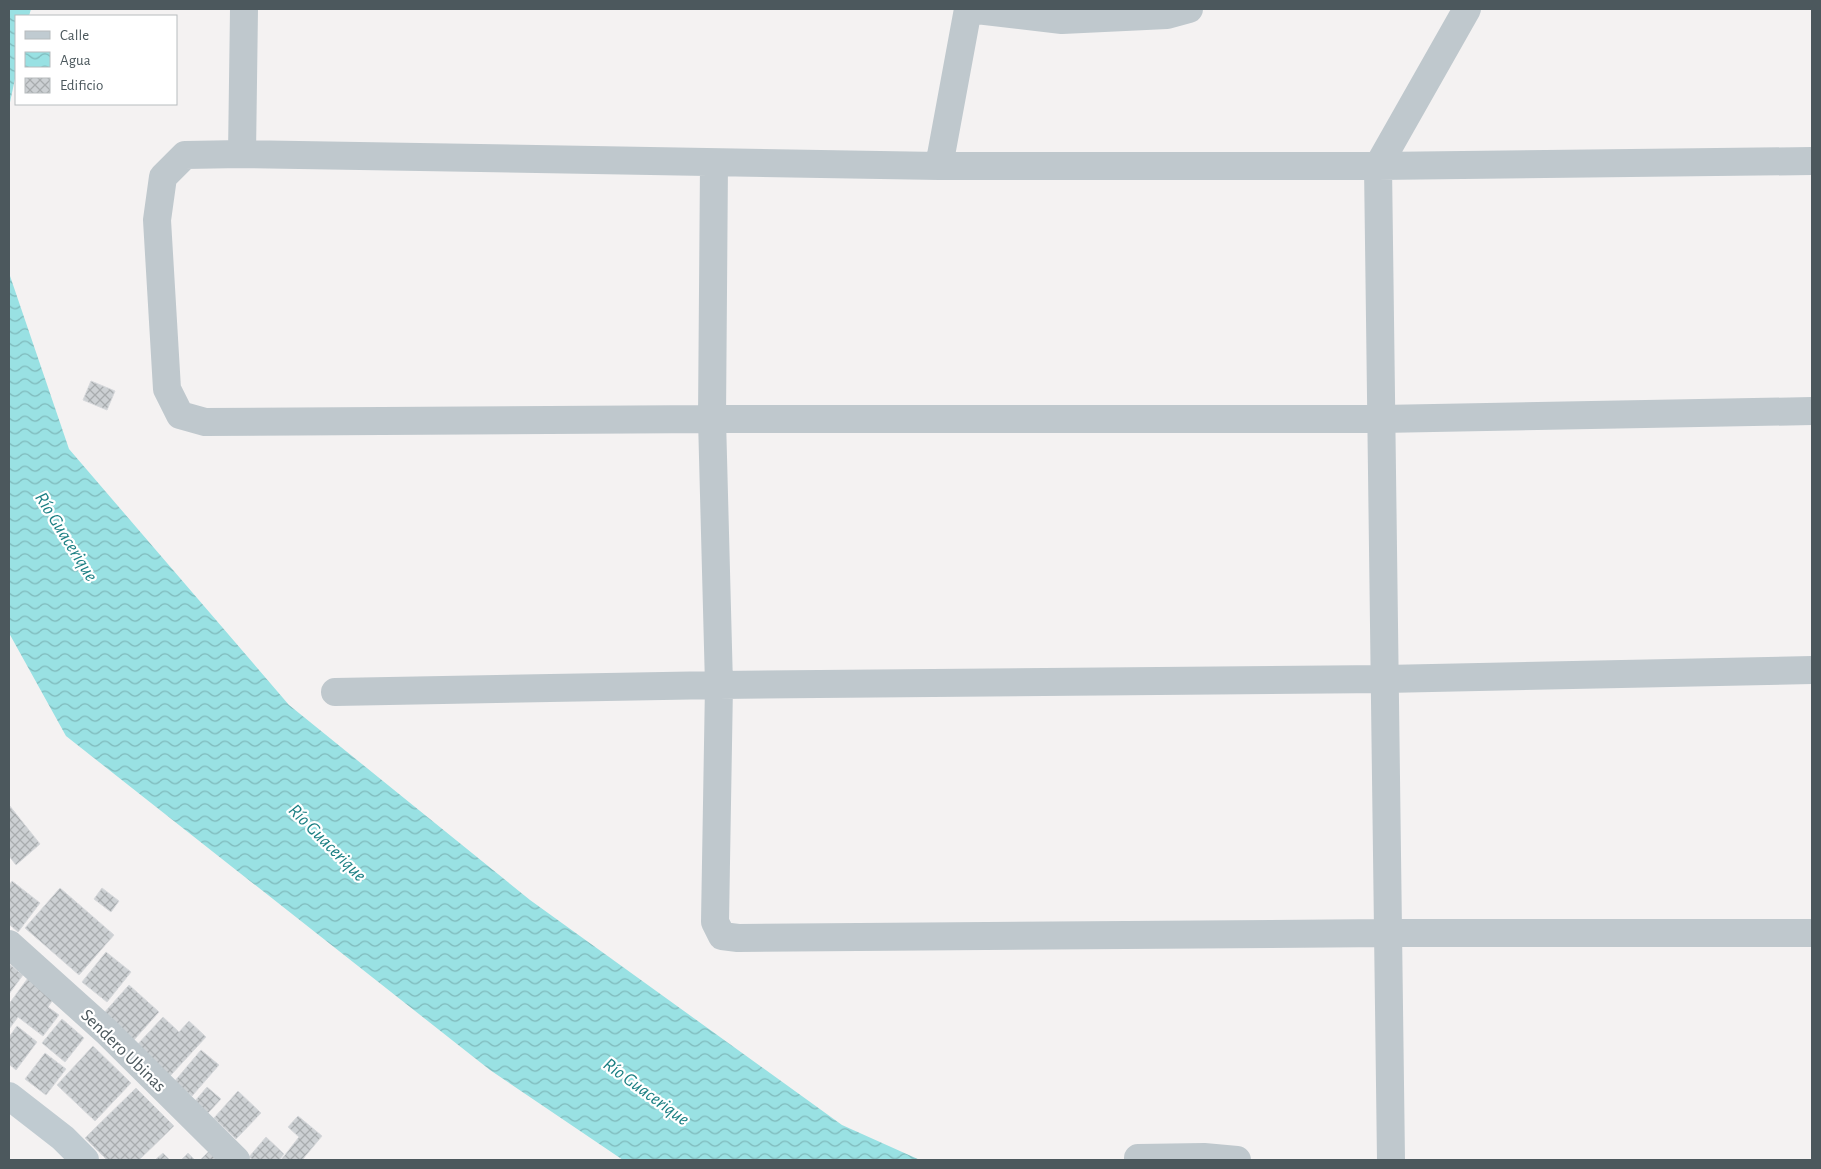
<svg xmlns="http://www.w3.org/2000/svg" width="1821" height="1169" viewBox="0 0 1821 1169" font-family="'Alegreya Sans',sans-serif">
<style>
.water{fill:url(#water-waves)}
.building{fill:url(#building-cross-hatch);stroke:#d7d9dc}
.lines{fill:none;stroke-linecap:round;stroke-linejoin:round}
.street{stroke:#bfc8cd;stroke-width:28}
.secondary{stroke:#c0cbd1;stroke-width:28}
.labels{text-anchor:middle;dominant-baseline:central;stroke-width:4.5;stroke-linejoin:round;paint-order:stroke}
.street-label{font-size:18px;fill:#4c585d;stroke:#fff}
.water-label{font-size:19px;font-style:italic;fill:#1b7f83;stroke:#fff}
</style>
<defs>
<pattern id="water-waves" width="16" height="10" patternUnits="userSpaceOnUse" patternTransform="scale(1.25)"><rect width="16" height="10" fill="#99e1e3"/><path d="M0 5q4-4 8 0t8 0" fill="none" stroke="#7fb9bb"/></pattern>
<pattern id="building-cross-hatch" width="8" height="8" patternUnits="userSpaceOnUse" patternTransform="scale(1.25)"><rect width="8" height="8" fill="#ccd0d3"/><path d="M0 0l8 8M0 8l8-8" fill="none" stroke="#a8acae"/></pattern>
</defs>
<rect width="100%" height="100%" fill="#f4f2f2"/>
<path class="water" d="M9 9H31L29 16H16V74L9 107Z
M9 273 69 449 289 705 530 900 842 1125 920 1160H623L490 1070 66 736 9 633Z"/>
<path class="building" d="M91 381 115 391 107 410 83 400Z
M9 805 40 844 16 865 9 856Z
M12 881 40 903 18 932 9 924V886Z
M60 888 114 935 79 975 25 928Z
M102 888 119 901 111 912 94 899Z
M106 952 131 972 107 1002 82 982Z
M9 964 23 975 9 994Z
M28 978 54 998 48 1007 59 1015 43 1036 18 1017 9 1029V1004Z
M129 985 159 1012 133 1041 103 1014Z
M163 1017 179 1032 189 1021 206 1037 170 1076 137 1045Z
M62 1019 84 1038 65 1062 42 1043Z
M17 1026 37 1042 16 1070 9 1064V1037Z
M93 1046 131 1083 95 1121 57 1085Z
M201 1050 219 1065 192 1096 174 1082Z
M45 1053 66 1069 46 1095 25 1079Z
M207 1087 221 1099 208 1113 195 1101Z
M136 1088 174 1126 139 1160H107L85 1138Z
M238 1091 261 1113 236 1139 214 1118Z
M298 1116 322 1136 302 1160H281L299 1137 288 1127Z
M266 1137 284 1154 279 1160H253L249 1157Z
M209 1151 218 1160H200Z
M163 1153 170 1160H155Z
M188 1153 195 1160H181Z"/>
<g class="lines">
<path class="street" d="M968 9 1062 20 1167 15 1189 9
M242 154 244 9
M1812 161 1378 166H939L242 154 185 155 163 177 157 220 167 389 180 415 205 422 712 419H1381L1812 411
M714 163 712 419 719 685 715 922 722 936 738 938 1388 933H1812
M939 166 968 9
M335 692 719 685 1385 679 1812 670
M9 944 107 1032 236 1160
M1138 1158 1204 1157 1237 1160
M1391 1160 1378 166 1467 9"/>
<path class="secondary" d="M9 1096 63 1138 85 1160"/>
</g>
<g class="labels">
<g class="street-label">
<text transform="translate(123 1051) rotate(44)">Sendero Ubinas</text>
</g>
<g class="water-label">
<text transform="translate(66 537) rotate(58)">Río Guacerique</text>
<text transform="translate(327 843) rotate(45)">Río Guacerique</text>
<text transform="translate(646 1092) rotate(36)">Río Guacerique</text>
</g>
</g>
<rect width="1821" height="1169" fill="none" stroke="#4c585d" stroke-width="20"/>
<rect x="15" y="15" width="162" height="90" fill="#ffffff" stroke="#b7bcbe"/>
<rect x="25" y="31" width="25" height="8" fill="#c0cbd1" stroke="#b7bcbe"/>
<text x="60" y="40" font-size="15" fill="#4c585d">Calle</text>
<rect x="25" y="52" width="25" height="15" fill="url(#water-waves)" stroke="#b7bcbe"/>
<text x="60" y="65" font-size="15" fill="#4c585d">Agua</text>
<rect x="25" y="78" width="25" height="15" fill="url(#building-cross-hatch)" stroke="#b7bcbe"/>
<text x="60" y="90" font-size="15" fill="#4c585d">Edificio</text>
</svg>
